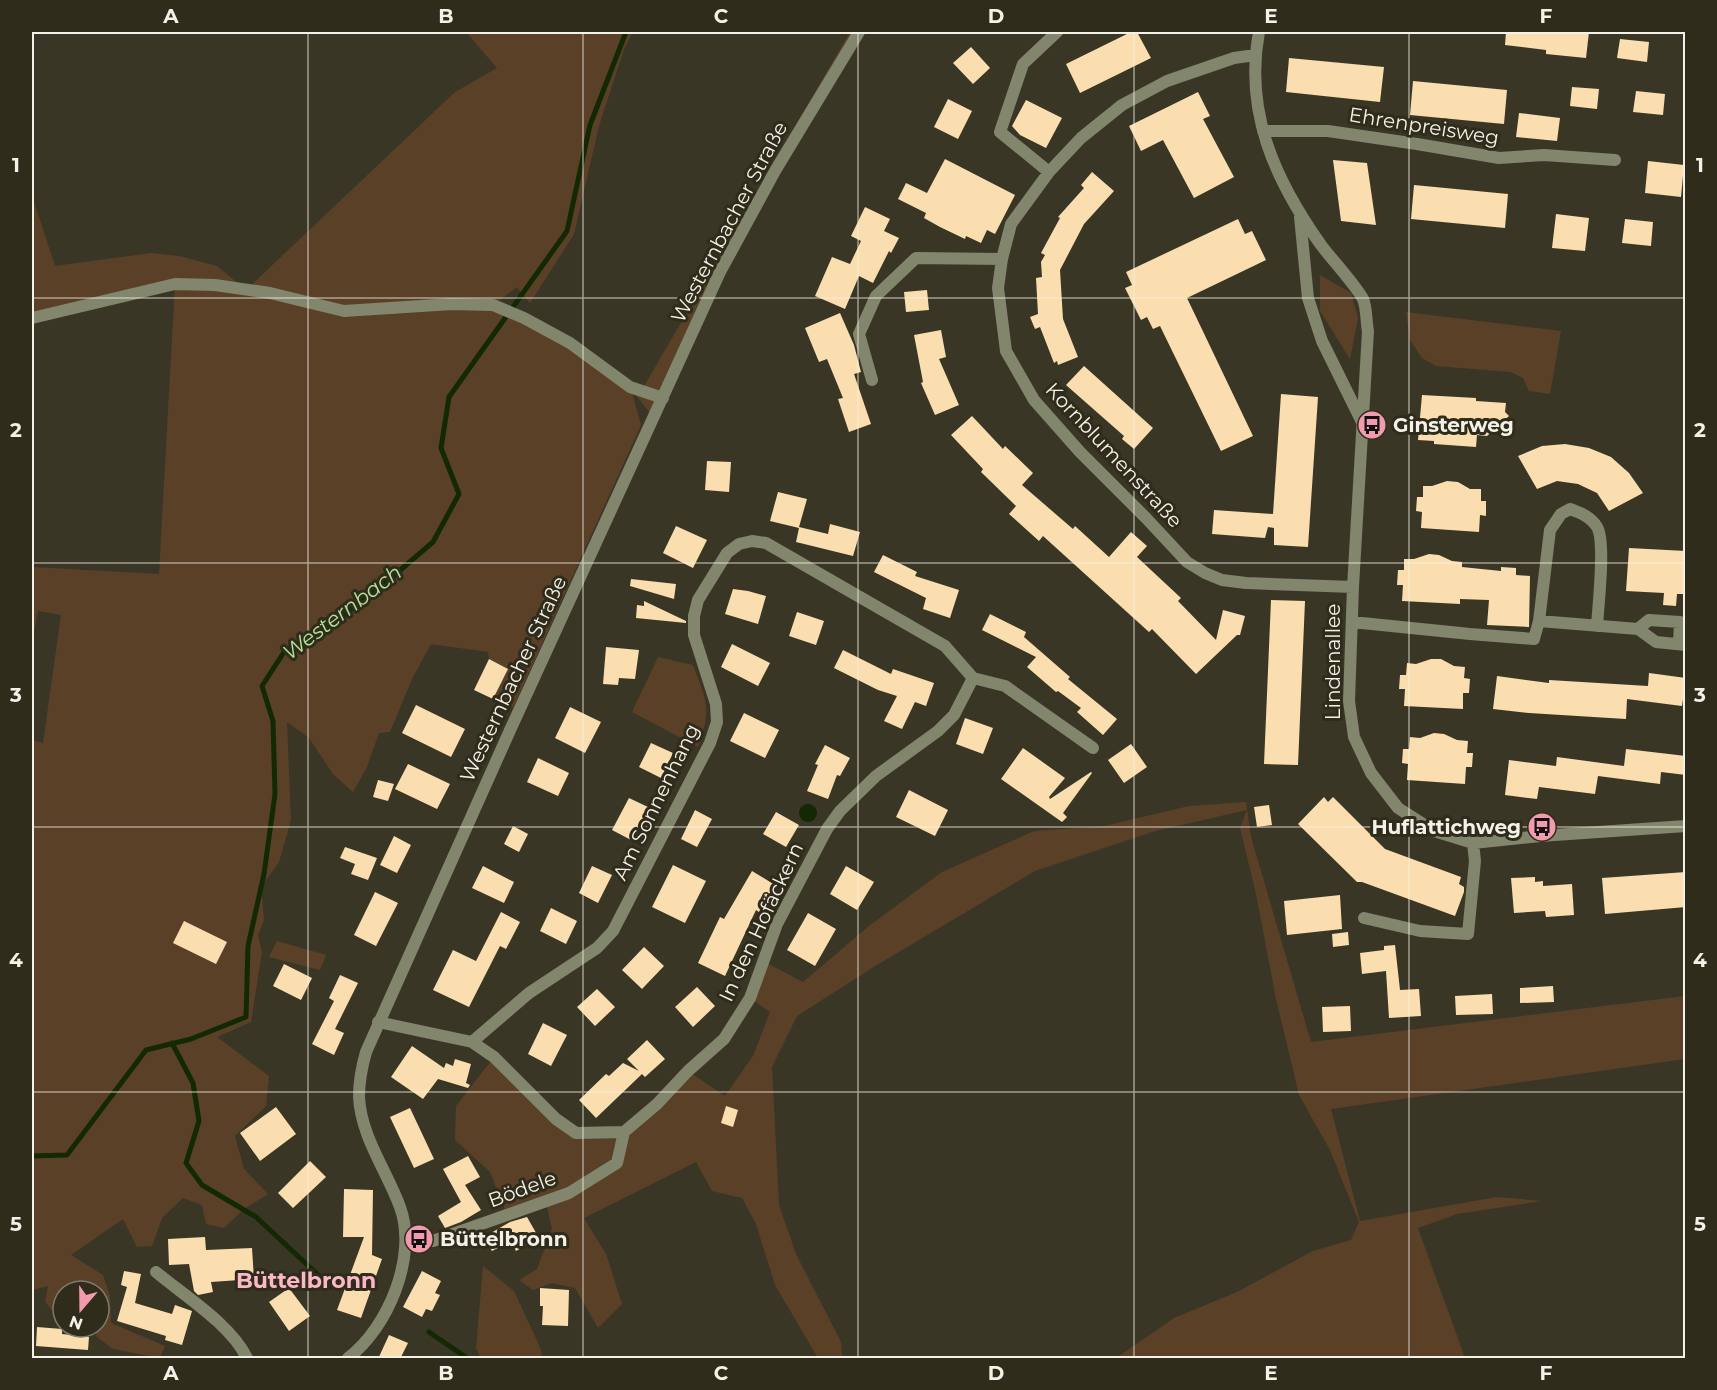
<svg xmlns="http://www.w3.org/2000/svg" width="1717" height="1390" viewBox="0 0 1717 1390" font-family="Montserrat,sans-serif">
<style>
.green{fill:#5b4028}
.water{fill:#122903}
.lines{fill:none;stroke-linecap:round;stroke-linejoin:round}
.stream{stroke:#122903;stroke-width:5}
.building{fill:#fadeaf}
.minor{stroke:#81866d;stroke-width:12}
.tertiary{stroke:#81866d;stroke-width:12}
.grid{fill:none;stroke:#f4f2e8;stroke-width:1.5;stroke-opacity:0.55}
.labels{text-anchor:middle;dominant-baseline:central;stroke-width:6;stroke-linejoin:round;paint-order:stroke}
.street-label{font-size:20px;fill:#f4f2e8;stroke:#302c1c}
.poi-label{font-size:20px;font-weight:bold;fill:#f4f2e8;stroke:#302c1c;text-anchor:start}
.water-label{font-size:21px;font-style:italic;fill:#b0e397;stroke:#302c1c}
.quarter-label{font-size:22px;font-weight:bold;fill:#fcb8c6;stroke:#302c1c}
.neatline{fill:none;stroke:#f4f2e8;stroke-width:2}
.grid-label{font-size:20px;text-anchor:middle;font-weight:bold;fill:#f4f2e8}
</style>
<rect width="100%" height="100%" fill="#3a3626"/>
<path class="green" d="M466 32H633L624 49 599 126 574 234 530 303 517 287 493 305 524 318 630 387 643 388 850 32H859L775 171 654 418 631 389 641 425 513 708 493 699 508 669 489 659 488 652 431 644 412 679 390 732 379 733 367 767 353 792 333 774 309 738 287 722 291 820 279 862 261 887 264 920 258 935 262 952 251 1022 217 1037 269 1076 266 1106 235 1136 244 1169 268 1194 244 1209 224 1228 206 1224 202 1205 183 1198 162 1218 152 1246 137 1247 123 1219 71 1255 103 1275 110 1296 111 1323 165 1346 160 1358 113 1349 97 1337 94 1327H99V1291H63V1313L58 1317 45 1302 48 1286 32 1290V1294V740L43 743 61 615 38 611 32 643V567L159 574 175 284 32 318V196L55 266 151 253 179 256 217 266 246 290 455 92 497 68Z
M1320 275 1351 293 1358 318 1350 359 1320 311Z
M1406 312 1561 331 1550 394 1529 391 1523 378 1511 372 1436 366 1422 358 1410 340Z
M658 657 693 665C707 703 712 707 698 747L632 712Z
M1246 802 1251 837 1311 1042 1685 996V1059L1331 1109 1360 1221 1497 1197 1542 1201 1457 1214 1418 1228 1465 1358H1116L1174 1318 1237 1292 1313 1251 1351 1240 1359 1222 1330 1150 1299 1095 1276 999 1256 894 1240 828 1247 810 1155 831 1035 871 872 968 797 1016 772 1067 779 1205 796 1254 841 1342 842 1355 847 1358H818L775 1285 756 1224 742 1198 712 1191 696 1162 584 1218 606 1254 622 1304 598 1328 575 1288 552 1283 533 1290 519 1280 537 1269 552 1229 546 1202 507 1215 490 1172 455 1140 456 1106 494 1057 576 1133 624 1132 688 1071 725 1096 753 1056 770 1012 750 998 763 961 803 982 869 926 942 872 1034 831 1104 826 1189 806Z
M277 941 326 955 320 970 269 957Z
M483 1266 514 1291 539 1345 543 1358H481L476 1348Z"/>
<path class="water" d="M799 813a9 9 0 1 1 18 0a9 9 0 1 1-18 0Z"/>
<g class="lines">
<path class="stream" d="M172 1043 193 1083 199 1121 186 1163 202 1185 256 1217 331 1287
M32 1156 67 1155 146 1050 191 1039 246 1017 248 946 264 874 275 794 273 721 262 686 284 652 337 620 377 590 433 542 459 494 441 448 449 397 567 231 590 125 626 32
M429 1332 467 1358"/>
</g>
<path class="building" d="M1131 32H1137L1151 58 1080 93 1066 64Z
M1506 32H1589L1586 58 1546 54V50L1505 45Z
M1620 39 1649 42 1647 62 1617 58Z
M971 47 990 68 973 84 953 63Z
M1289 58 1384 67 1380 102 1286 92Z
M1413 81 1507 90 1504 124 1410 115Z
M1572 87 1599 89 1597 109 1570 106Z
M1636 91 1665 94 1663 115 1633 112Z
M1198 92 1210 116 1203 119 1234 177 1194 198 1163 140 1141 151 1129 126Z
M948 99 972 111 958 139 934 127Z
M1026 100 1062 118 1046 148 1020 135 1012 126Z
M1519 113 1560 118 1557 141 1516 137Z
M945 159 1015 195 995 234 987 230 981 243 966 236 965 239 940 227 924 218 926 213 898 199 906 183 927 193Z
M1333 160 1367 163 1376 225 1341 221Z
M1648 161 1684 165 1681 197 1645 193Z
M1092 172 1114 191 1084 224 1060 270 1063 319 1078 357 1058 365 1057 361 1054 363 1040 327 1035 329 1030 317 1038 314 1036 278 1042 277 1041 262 1045 255 1041 253 1060 218 1058 217 1084 188 1081 185Z
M1414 185 1508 194 1505 228 1411 219Z
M865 207 890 219 884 231 899 238 891 253 889 251 873 283 859 276 845 309 815 296 832 257 850 264 861 241 851 236Z
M1556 214 1589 218 1585 251 1552 248Z
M1238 219 1245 234 1252 231 1266 260 1187 298 1253 436 1221 451 1160 326 1153 329 1147 317 1141 320 1125 288 1132 285 1126 272Z
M1625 219 1653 222 1651 246 1622 243Z
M927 290 929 310 906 312 904 292Z
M840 313 854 345 861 372 854 374 871 424 849 432 838 399 843 398 827 359 819 362 805 328Z
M941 330 946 357 939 359 959 405 935 415 921 383 923 382 914 335Z
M1084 366 1153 428 1134 449 1122 439 1124 436 1066 385Z
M1281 394 1318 397 1308 547 1274 545V528L1268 527 1265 538 1212 534 1214 510 1273 514Z
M1422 395 1476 398V401L1506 403 1505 412 1509 416 1487 436 1477 435 1476 447 1434 444V441L1418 440Z
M972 416 1003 449 1005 446 1033 473 1022 485 1073 529 1075 526 1109 557 1131 532 1147 546 1137 557 1181 598 1178 601 1216 640 1223 610 1245 616 1240 635H1237L1196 674 1152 629 1149 632 1043 536 1039 541 1009 514 1016 506 981 472 983 469 951 435Z
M1565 444 1589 448 1611 457 1629 473 1643 493 1609 511 1597 493 1578 484 1557 481 1537 489 1518 456 1542 446Z
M707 461 731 462 729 492 705 490Z
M1447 481 1458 482 1470 489H1481V501H1486V516L1480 515 1479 532 1421 528 1422 512 1416 511 1417 497H1423V486H1432Z
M778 492 807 499 799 527 828 534 830 524 860 532 853 556 796 542 799 528 770 521Z
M676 526 707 540 693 568 663 553Z
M1629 548 1686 551V594H1677L1676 606 1663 605 1664 593 1626 591Z
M1429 554 1439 555 1452 561 1462 562V567L1501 571V567L1516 568V575L1530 576 1529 627 1487 625 1489 600 1460 599V604L1402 601 1403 585H1397L1398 570H1404V559H1414Z
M883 555 917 572 915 576 959 590 950 618 923 609 926 598 874 572Z
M631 579 676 584 674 599 630 586Z
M733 589 748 591 766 596 758 624 725 614Z
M1271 600 1305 601 1298 765 1264 764Z
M644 601 686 621V623L636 618 637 605 644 606Z
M797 612 824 621 816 645 789 636Z
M990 614 1026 632 1024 637 1070 677 1068 679 1117 719 1103 735 1077 712 1081 708 1058 691 1056 692 1027 667 1036 657 982 630Z
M732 644 770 663 758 686 721 667Z
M606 647 639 650 635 679 619 678 618 685 603 684Z
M843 650 891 674 893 669 934 683 926 706 915 702 902 729 884 721 897 696 878 690 834 668Z
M489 659 508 669 493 699 474 690Z
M1431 659H1441L1454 666 1465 667 1464 678 1470 679 1469 693H1463V709L1404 706 1405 689H1399L1400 675H1406L1407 663 1416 664Z
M1649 673 1686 678 1682 706 1627 699 1626 719 1529 713 1493 709 1497 676 1549 683V680L1648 686Z
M416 705 465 729 451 757 402 733Z
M570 707 601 722 585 753 555 738Z
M744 713 779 730 765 758 730 741Z
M965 718 993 728 983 754 956 744Z
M1434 733 1444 734 1457 740 1468 741 1467 753H1473L1472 767H1466L1465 784 1407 780 1408 764 1402 763 1403 749H1409L1410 737 1420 738Z
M651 743 673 753 661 778 639 767Z
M1131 744 1147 767 1124 783 1108 760Z
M825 745 850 758 840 776 837 775 828 799 807 791 818 765 815 764Z
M1023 748 1065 778 1049 797 1050 799 1091 772 1092 773 1063 813 1067 817 1062 822 1001 779Z
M1626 749 1686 756V775L1661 772 1660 784 1598 776 1595 794 1539 787 1537 799 1505 795 1509 760 1556 766 1557 757 1624 766Z
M538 758 569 773 558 796 527 782Z
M408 764 450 784 437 809 395 789Z
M378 780 394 784 388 801 373 797Z
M909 790 948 810 935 836 896 817Z
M1324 797 1328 802 1333 797 1385 849 1461 877 1459 884 1464 887V892L1455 916 1362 882H1357L1298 824Z
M629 798 650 808 633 841 612 830Z
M1269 805 1272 825 1257 827 1254 807Z
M695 810 712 819 697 847 681 839Z
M776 812 799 825 786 847 763 834Z
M513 826 528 834 519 852 504 844Z
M394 836 411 845 397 873 380 865Z
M345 847 377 858 368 880 351 874 355 864 340 858Z
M673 865 706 881 685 923 652 907Z
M483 866 514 882 504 903 472 888Z
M592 866 612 875 598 903 579 893Z
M846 866 874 882 857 910 830 894Z
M752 871 775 885 759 912 756 910 725 976 698 963 720 917 724 919Z
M1686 872V907L1605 914 1602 878Z
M1535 877V882L1543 881V886L1572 884 1574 915 1546 917 1545 911 1514 913 1511 878Z
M375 892 398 903 376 946 354 935Z
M1340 895 1342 929 1287 935 1284 901Z
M551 908 577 921 566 944 540 931Z
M501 912 520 922 506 949 500 946 469 1007 433 990 453 950 476 961Z
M808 913 836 929 815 966 787 950Z
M184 921 227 942 216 964 173 943Z
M1348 932 1349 945 1333 947 1332 934Z
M1395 945 1400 990 1419 989 1421 1016 1389 1018 1386 971 1362 974 1360 953 1384 950V946Z
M644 947 664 966 642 989 622 970Z
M284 964 312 978 301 1000 273 986Z
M340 975 358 983 335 1029 344 1033 334 1055 312 1044 334 1001 329 998Z
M1553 986 1554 1002 1520 1003V988Z
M697 987 715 1006 693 1027 675 1007Z
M597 989 615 1007 595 1026 577 1007Z
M1492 994 1493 1014 1456 1015 1455 996Z
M1350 1006 1351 1031 1323 1032 1322 1007Z
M543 1023 567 1035 551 1066 528 1054Z
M647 1040 665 1059 645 1077 642 1074 596 1118 579 1100 606 1074 609 1076 623 1063 639 1071 627 1059Z
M412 1046 444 1068 446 1063 453 1066 455 1059 471 1064 466 1083 470 1085 468 1088 438 1079 423 1099 391 1077Z
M726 1106 738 1110 733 1127 721 1123Z
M276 1107 296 1134 260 1161 240 1133Z
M410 1108 434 1159 414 1168 390 1117Z
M468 1156 480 1177 465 1185 481 1210 461 1222 445 1228 438 1216 461 1202 443 1169Z
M310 1161 326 1177 293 1208 278 1193Z
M344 1189 373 1190 372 1255 382 1259 361 1318 337 1310 364 1237H343Z
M527 1217 539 1238 516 1251 511 1241 492 1251 484 1237 510 1222Z
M205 1237 206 1250 252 1248 254 1279 211 1282 213 1292 198 1295 194 1291 189 1264 169 1265 168 1239Z
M124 1271 141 1274 135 1303 172 1314 175 1305 192 1311 182 1345 165 1340 166 1336 117 1321 127 1287 121 1285Z
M422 1271 441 1281 435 1293 440 1295 432 1311 426 1309 422 1317 403 1307Z
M289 1288 310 1316 289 1331 269 1302Z
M540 1288 569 1290 568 1326 542 1325 543 1306H540Z
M37 1327 62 1329V1334L89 1337 88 1350 36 1346Z
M389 1335 408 1343 400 1359H378Z"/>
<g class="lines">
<path class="minor" d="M1259 32C1244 112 1275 180 1321 245 1333 261 1354 283 1363 299 1367 308 1366 322 1368 331L1353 587 1349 701 1354 737 1371 773 1398 808 1434 831 1473 843 1540 836 1686 826
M1255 55 1234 58 1167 81 1122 105 1081 138 1049 172 1011 224 1002 259 998 288 1006 351 1034 400 1080 452 1146 518 1187 562 1205 573 1222 580 1246 583 1353 587
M1263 131H1328L1417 144 1499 158 1544 155 1615 160
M1049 172 1000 132 1023 64 1057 32
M1300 217 1308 298 1322 341 1362 422
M32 318 175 284 215 285 270 293 344 311 452 304 493 305 524 318 570 343 630 387 663 398
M872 380 859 334 876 296 916 258 1002 259
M1539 621 1550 530 1561 514 1570 509C1581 513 1591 517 1597 527 1606 541 1598 607 1597 626
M1352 622 1470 634 1534 639 1539 621 1638 629 1656 642 1686 645
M1638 629 1649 620 1680 622 1679 644
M1364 918 1420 931 1468 934 1475 861 1473 843
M378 1022 472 1042 494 1057 556 1119 576 1133 624 1132 657 1104 688 1071 724 1039 750 998 777 924 827 829 840 811 876 776 938 731 954 715 973 678
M472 1042 529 993 597 948 613 931 710 743 717 722 716 704 694 635V616L698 600 727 553 739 544 752 541 766 543 945 646 973 678 1005 686 1093 748
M405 1232 433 1241 569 1193 617 1163 624 1132
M156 1272C186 1297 230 1324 247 1358"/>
<path class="tertiary" d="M348 1358C388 1328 418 1256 400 1207 387 1171 361 1137 359 1097 359 1081 362 1066 366 1052L511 728 720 272 775 171 859 32"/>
</g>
<path class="grid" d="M308 32V1358M583 32V1358M858 32V1358M1134 32V1358M1409 32V1358M32 298H1686M32 563H1686M32 827H1686M32 1092H1686"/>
<defs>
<g id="bus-disc" transform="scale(1.5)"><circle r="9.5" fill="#f29aae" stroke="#302c1c"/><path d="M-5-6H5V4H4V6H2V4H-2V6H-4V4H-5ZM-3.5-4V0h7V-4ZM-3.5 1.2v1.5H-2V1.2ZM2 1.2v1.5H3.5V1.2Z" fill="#111"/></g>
</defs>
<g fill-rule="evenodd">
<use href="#bus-disc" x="1372" y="425"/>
<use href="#bus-disc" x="1542" y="827"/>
<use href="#bus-disc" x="419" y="1239"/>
</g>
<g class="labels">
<g class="street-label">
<text transform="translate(1424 126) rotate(9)">Ehrenpreisweg</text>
<text transform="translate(729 222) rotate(-62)">Westernbacher Straße</text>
<text transform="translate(1114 455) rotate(47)">Kornblumenstraße</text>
<text transform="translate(1333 662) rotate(-90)">Lindenallee</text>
<text transform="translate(513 679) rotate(-65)">Westernbacher Straße</text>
<text transform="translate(656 802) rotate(-64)">Am Sonnenhang</text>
<text transform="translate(761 922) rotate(-65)">In den Hofäckern</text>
<text transform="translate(522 1189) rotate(-20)">Bödele</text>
</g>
<g class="poi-label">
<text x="1393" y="425">Ginsterweg</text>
<text x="1521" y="827" text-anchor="end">Huflattichweg</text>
<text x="440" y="1239">Büttelbronn</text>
</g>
<g class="water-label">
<text transform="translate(342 612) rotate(-37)">Westernbach</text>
</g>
<g class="quarter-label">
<text x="306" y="1280">Büttelbronn</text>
</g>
</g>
<rect width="1717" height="1390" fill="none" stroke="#302c1c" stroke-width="66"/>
<g transform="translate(81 1309) rotate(200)"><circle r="28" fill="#302c1c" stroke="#7e7b6e" stroke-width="1.5"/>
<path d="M0-4.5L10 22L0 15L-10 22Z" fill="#f29aae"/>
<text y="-9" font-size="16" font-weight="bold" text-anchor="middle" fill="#f4f2e8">N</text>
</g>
<rect x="33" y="33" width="1651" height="1324" class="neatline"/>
<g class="grid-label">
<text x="171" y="23">A</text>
<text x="446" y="23">B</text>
<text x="721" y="23">C</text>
<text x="996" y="23">D</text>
<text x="1271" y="23">E</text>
<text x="1546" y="23">F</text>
<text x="16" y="172">1</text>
<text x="1700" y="172">1</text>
<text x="16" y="437">2</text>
<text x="1700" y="437">2</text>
<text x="16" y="702">3</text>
<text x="1700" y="702">3</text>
<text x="16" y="967">4</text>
<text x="1700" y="967">4</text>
<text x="16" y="1231">5</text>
<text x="1700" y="1231">5</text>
<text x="171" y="1380">A</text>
<text x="446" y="1380">B</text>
<text x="721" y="1380">C</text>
<text x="996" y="1380">D</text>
<text x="1271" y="1380">E</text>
<text x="1546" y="1380">F</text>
</g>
</svg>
